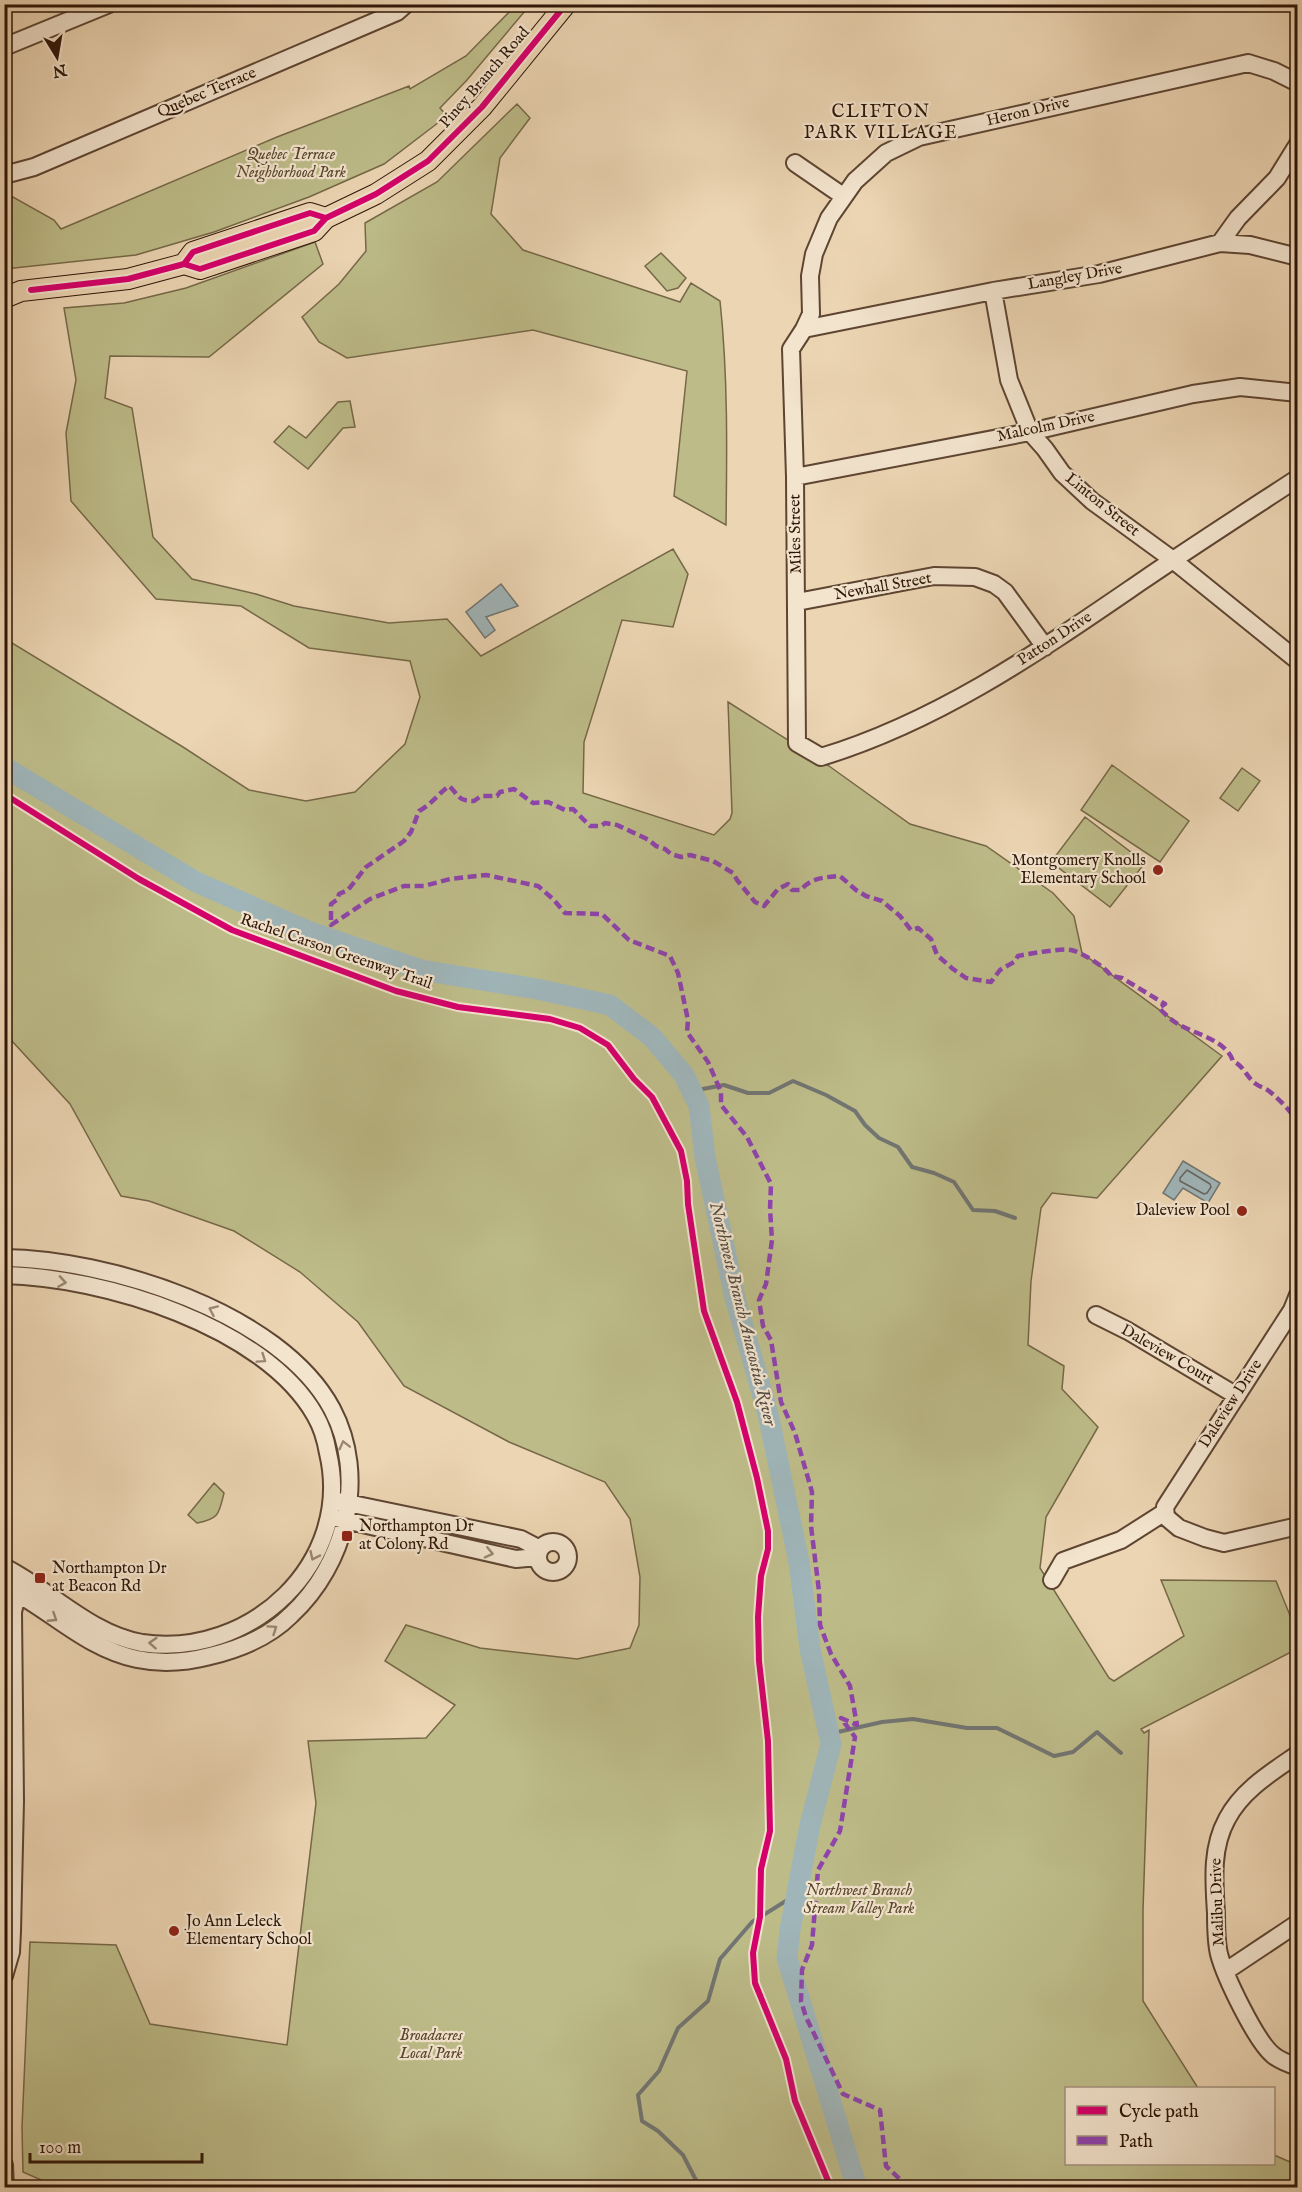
<svg xmlns="http://www.w3.org/2000/svg" width="1302" height="2192" viewBox="0 0 1302 2192" font-family="'IM FELL English',serif">
<style>
.green{fill:#bdbc89;stroke:#766848;stroke-width:1.5}
.water{fill:#9fb5b9;stroke:#727572;stroke-width:1.5}
.lines{fill:none;stroke-linecap:round;stroke-linejoin:round}
.shore{stroke:#666560;stroke-width:1.5}
.stream{stroke:#727572;stroke-width:4}
.river{stroke:#9fb5b9;stroke-width:21}
.minor-casing{stroke:#5e4532;stroke-width:20}
.major-casing{stroke:#2e1507;stroke-width:22}
.minor{stroke:#f3e4ce;stroke-width:16}
.major{stroke:#ecd5b3;stroke-width:20}
.quiet{stroke:#8e44ad;stroke-width:4.5;stroke-dasharray:9 4.5;stroke-linecap:butt}
.cycleway-casing{stroke:#f3e4ce;stroke-width:10}
.cycleway{stroke:#d6006c;stroke-width:6}
.oneway{stroke:#9a8774}
.poi-dot{fill:#8f2418;stroke:#f3e4ce;stroke-width:2}
.labels{text-anchor:middle;dominant-baseline:central;stroke-width:4.5;stroke-linejoin:round;paint-order:stroke}
.street-label{font-size:16px;fill:#2e1507;stroke:#f3e4ce}
.park-label{font-size:16px;font-style:italic;fill:#59472e;stroke:#f3e4ce}
.poi-label{font-size:16px;fill:#2e1507;stroke:#f3e4ce;text-anchor:start}
.neighbourhood-label{font-size:18px;letter-spacing:1.5px;fill:#2e1507;stroke:#f3e4ce}
.water-label{font-size:18px;font-style:italic;fill:#564d45;stroke:#f3e4ce}
</style>
<rect width="100%" height="100%" fill="#ecd5b3"/>
<filter id="stains"><feTurbulence type="fractalNoise" baseFrequency=".00333" numOctaves="4"/><feColorMatrix values="0 0 0 0 .2 0 0 0 0 .09 0 0 0 0 .02 0 0 0 .5 -.17"/></filter>
<radialGradient id="worn" r=".72"><stop offset=".6" stop-color="#630" stop-opacity="0"/><stop offset="1" stop-color="#630" stop-opacity=".3"/></radialGradient>
<path class="green" d="M516 5H530L467 80 440 108 447 116 384 164 309 197 214 232 136 255 5 269V199L13 197 54 220 61 229 277 137 409 86 410 89 466 56Z
M517 104 530 118 500 158 491 214 523 250 680 302 691 283 720 301C728 376 727 450 726 525L674 496 687 371 533 330 347 358 319 342 302 317 339 284 366 251 365 223 437 182Z
M315 242 323 264 209 357 110 356 105 398 132 408 153 537 192 579 256 594 294 606 389 623 447 619 481 656 673 549 688 574 673 627 622 620 584 742 583 793 714 835 730 819 732 813 728 702 829 766 910 824 986 846 1053 893 1074 916 1082 953 1222 1056 1097 1198 1052 1193 1041 1208 1031 1281 1028 1345 1064 1366 1062 1389 1098 1427 1046 1517 1040 1568 1109 1678 1114 1681 1184 1636 1161 1580 1276 1581 1298 1635 1297 1649 1141 1729 1144 1733 1149 1730 1143 1910V2001L1198 2088H1066V2164H1274V2155L1297 2165V2187L59 2188 23 2172 22 2127 30 1942 116 1945 150 2024 287 2045 316 1803 308 1741 426 1738 455 1705 385 1661 406 1625 480 1648 577 1659 630 1648 639 1625 640 1577 630 1519 605 1482 509 1442 404 1386 358 1322 300 1272 234 1231 149 1201 121 1196 70 1104 11 1040 5 1039 4 638 183 747 249 790 306 801 355 792 405 744 420 697 410 661 309 648 241 606 156 599 71 501 66 433 76 380 64 308 124 303 186 288Z
M661 253 686 278 678 288 667 291 645 266Z
M350 401 355 427 343 428 308 469 274 442 289 426 306 438 338 402Z
M1112 765 1189 821 1160 862 1081 810Z
M1242 768 1260 781 1238 811 1220 798Z
M1085 817 1145 863 1110 907 1051 862Z
M214 1483 224 1493C219 1514 219 1519 197 1523L188 1515Z"/>
<path class="water" d="M501 584 518 606 486 617 495 630 485 638 466 612Z
M1183 1161 1220 1183 1208 1203 1183 1188 1174 1200 1163 1193Z"/>
<g class="lines">
<path class="shore" d="M1187 1170 1210 1184 1211 1187 1207 1193 1204 1194 1180 1181V1178Z"/>
<path class="stream" d="M692 1091 724 1085 748 1093H769L793 1081 826 1095 855 1111 865 1125 879 1138 898 1147 912 1167 934 1173 954 1182 973 1210 995 1211 1015 1218
M829 1734 882 1722 913 1719 967 1728H997L1054 1756 1073 1752 1097 1732 1121 1753
M700 2188 683 2155 658 2131 642 2121 638 2095 659 2071 678 2028 708 2001 720 1959 752 1922 797 1894"/>
<path class="river" d="M4 767 196 882 310 932 421 970 537 989 610 1005 652 1037 684 1075 699 1106 705 1157 735 1298 768 1414 799 1562 810 1649 831 1744 810 1825 790 1930 787 1958 857 2188"/>
<g class="minor-casing">
<path id="minor" d="M4 47 109 4
M1298 83 1274 71 1248 63 919 137 886 153 855 181 829 218 814 254 810 276 811 314 804 329 791 349 795 477 797 743 821 757C940 721 1041 650 1142 581 1193 546 1246 512 1298 478
M795 163 843 196
M4 175 34 167 397 12 406 4
M1220 243 1250 245 1298 257
M993 291 1009 380 1030 432 1045 449 1062 473 1092 501 1173 560 1298 661
M804 329 993 291 1099 274 1220 243 1238 218 1277 178 1298 144
M795 477 1030 432 1193 394 1240 387 1298 393
M797 602 934 576 975 577 994 584 1005 592 1045 647
M4 1258C107 1259 280 1312 332 1409 368 1477 346 1564 291 1615 269 1637 240 1649 210 1656 187 1662 161 1664 137 1659 85 1648 50 1609 4 1586
M4 1275C103 1277 264 1326 315 1415 322 1427 326 1441 328 1453 354 1563 250 1659 142 1643 90 1634 50 1590 4 1567
M1298 1295 1292 1310 1165 1507 1166 1517 1179 1528 1205 1538 1224 1543 1298 1526
M1096 1315 1128 1331 1237 1396
M338 1501 521 1539 540 1549
M336 1518 516 1559 538 1557
M538 1557a15 15 0 1 1 30 0a15 15 0 1 1-30 0Z
M1052 1580 1063 1561 1121 1540 1165 1512
M1298 1754C1272 1772 1242 1790 1227 1819 1211 1848 1214 1881 1216 1913 1216 1927 1216 1941 1219 1954 1225 1977 1256 2041 1273 2055 1280 2061 1289 2064 1298 2067
M1226 1971 1298 1923
M4 1976 11 1952 12 1931 15 1801 13 1612 19 1585
M4 2165 5 2188"/>
</g>
<g class="major-casing">
<path id="major" d="M184 264 193 252 310 213 326 218
M4 298 21 291 128 279 184 264 200 269 314 231 326 218 376 194 428 161 482 107 566 4"/>
</g>
<use href="#minor" class="minor"/>
<use href="#major" class="major"/>
<path class="quiet" d="M909 2188 886 2166 880 2110 843 2094 806 2017 801 2001 802 1970 812 1945 818 1870 840 1831 855 1737 841 1718 857 1725 850 1686 831 1654 820 1625 819 1591 811 1526 812 1492 795 1433 781 1402 771 1340 763 1326 759 1300 766 1284 772 1240 770 1209 771 1184 747 1137 721 1105V1092L708 1062 687 1032 688 1020 678 973 670 956 629 940 602 914 565 913 553 899 538 886 486 875 450 879 424 886H404L370 899 331 925V904L338 899 339 894 348 890 366 867 404 841 411 832 419 811C432 804 438 794 449 786 460 796 457 801 474 801L481 796H497L500 792 514 789 533 803 548 802 565 810 573 809 590 826H601L605 823 617 825 649 840 656 846 665 849 671 854 681 857 690 855 713 861 733 873 737 880 755 902 764 906 778 889 788 884 792 890H801C810 878 825 877 840 876L856 890 866 896 882 901 900 916 911 930 918 928 931 939 937 955 953 969 966 978 991 982 1000 970 1014 962 1018 956C1027 954 1062 948 1071 950 1081 952 1106 967 1111 976L1122 978 1165 1004 1159 1008C1165 1014 1171 1020 1178 1024 1195 1034 1226 1040 1233 1061 1244 1066 1247 1078 1256 1084 1260 1087 1265 1088 1269 1091 1280 1100 1291 1111 1298 1123"/>
<g class="cycleway-casing">
<path id="cycleway" d="M184 264 193 252 310 213 326 218
M31 290 128 279 184 264 200 269 314 231 326 218 376 194 428 161 482 107 566 4
M4 794 139 879 232 930 396 991 458 1007 550 1019 580 1028 608 1045 634 1079 652 1097 681 1151 687 1181 688 1204 704 1311 737 1402 757 1478 768 1531V1549L761 1576 758 1617 759 1661 768 1741 770 1831 761 1869 760 1917 753 1953 755 1983 786 2059 795 2101 831 2188"/>
</g>
<use href="#cycleway" class="cycleway"/>
</g>
<defs><path id="oneway-chevron" d="M-2-3.5L2.5 0L-2 3.5" fill="none" stroke-width="1.6" stroke-linecap="round" stroke-linejoin="round" transform="scale(1.5)"/></defs>
<g class="oneway">
<use href="#oneway-chevron" transform="translate(62 1282) rotate(9)"/>
<use href="#oneway-chevron" transform="translate(213 1310) rotate(-156)"/>
<use href="#oneway-chevron" transform="translate(262 1359) rotate(34)"/>
<use href="#oneway-chevron" transform="translate(344 1445) rotate(-104)"/>
<use href="#oneway-chevron" transform="translate(489 1553) rotate(13)"/>
<use href="#oneway-chevron" transform="translate(314 1556) rotate(115)"/>
<use href="#oneway-chevron" transform="translate(53 1618) rotate(33)"/>
<use href="#oneway-chevron" transform="translate(273 1629) rotate(-34)"/>
<use href="#oneway-chevron" transform="translate(153 1643) rotate(-176)"/>
</g>
<g class="poi-dot">
<circle cx="1158" cy="870" r="6"/>
<circle cx="1242" cy="1211" r="6"/>
<rect x="341" y="1530" width="12" height="12" rx="3"/>
<rect x="34" y="1572" width="12" height="12" rx="3"/>
<circle cx="174" cy="1931" r="6"/>
</g>
<g class="labels">
<g class="street-label">
<text transform="translate(485 78) rotate(-49)">Piney Branch Road</text>
<text transform="translate(207 93) rotate(-23)">Quebec Terrace</text>
<text transform="translate(1028 112) rotate(-13)">Heron Drive</text>
<text transform="translate(1075 277) rotate(-10)">Langley Drive</text>
<text transform="translate(1046 427) rotate(-12)">Malcolm Drive</text>
<text transform="translate(1102 505) rotate(39)">Linton Street</text>
<text transform="translate(796 534) rotate(-91)">Miles Street</text>
<text transform="translate(883 587) rotate(-10)">Newhall Street</text>
<text transform="translate(1055 639) rotate(-33)">Patton Drive</text>
<text transform="translate(336 952) rotate(19)">Rachel Carson Greenway Trail</text>
<text transform="translate(1167 1355) rotate(30)">Daleview Court</text>
<text transform="translate(1231 1404) rotate(-57)">Daleview Drive</text>
<text transform="translate(1218 1902) rotate(-92)">Malibu Drive</text>
</g>
<g class="park-label">
<text x="291" y="155">Quebec Terrace<tspan x="291" dy="18">Neighborhood Park</tspan></text>
<text x="859" y="1891">Northwest Branch<tspan x="859" dy="18">Stream Valley Park</tspan></text>
<text x="431" y="2036">Broadacres<tspan x="431" dy="18">Local Park</tspan></text>
</g>
<g class="poi-label">
<text x="1146" y="861" text-anchor="end">Montgomery Knolls<tspan x="1146" dy="18">Elementary School</tspan></text>
<text x="1230" y="1211" text-anchor="end">Daleview Pool</text>
<text x="359" y="1527">Northampton Dr<tspan x="359" dy="18">at Colony Rd</tspan></text>
<text x="52" y="1569">Northampton Dr<tspan x="52" dy="18">at Beacon Rd</tspan></text>
<text x="186" y="1922">Jo Ann Leleck<tspan x="186" dy="18">Elementary School</tspan></text>
</g>
<g class="neighbourhood-label">
<text x="881" y="112">CLIFTON<tspan x="881" dy="21">PARK VILLAGE</tspan></text>
</g>
<g class="water-label">
<text transform="translate(742 1314) rotate(76)">Northwest Branch Anacostia River</text>
</g>
</g>
<rect width="1302" height="2192" fill="none" stroke="#ecd5b3" stroke-width="24"/>
<rect x="6" y="6" width="1290" height="2180" fill="none" stroke="#2e1507" stroke-width="3"/>
<rect x="12" y="12" width="1278" height="2168" fill="none" stroke="#2e1507" stroke-width="1.5"/>
<rect x="1065" y="2087" width="210" height="78" fill="#f3e4ce" stroke="#a4917e" stroke-width="1.5"/>
<rect x="1077" y="2106" width="30" height="9" fill="#d6006c" stroke="#a4917e" stroke-width="1.5"/>
<text x="1119" y="2117" font-size="18" fill="#2e1507">Cycle path</text>
<rect x="1077" y="2136" width="30" height="9" fill="#8e44ad" stroke="#a4917e" stroke-width="1.5"/>
<text x="1119" y="2147" font-size="18" fill="#2e1507">Path</text>
<g transform="translate(57 57) rotate(169)" stroke="#f3e4ce" stroke-width="4.5" paint-order="stroke">
<path d="M0-4.5L10 22L0 15L-10 22Z" fill="#2e1507"/>
<text y="-9" font-size="16" font-weight="bold" text-anchor="middle" fill="#2e1507">N</text>
</g>
<path d="M30 2153v9h172v-9" fill="none" stroke="#2e1507" stroke-width="3"/>
<text x="39" y="2153" font-size="18" fill="#2e1507" stroke="#f3e4ce" stroke-width="4.5" paint-order="stroke">100 m</text>
<rect width="100%" height="100%" filter="url(#stains)"/>
<rect width="100%" height="100%" fill="url(#worn)"/>
</svg>
